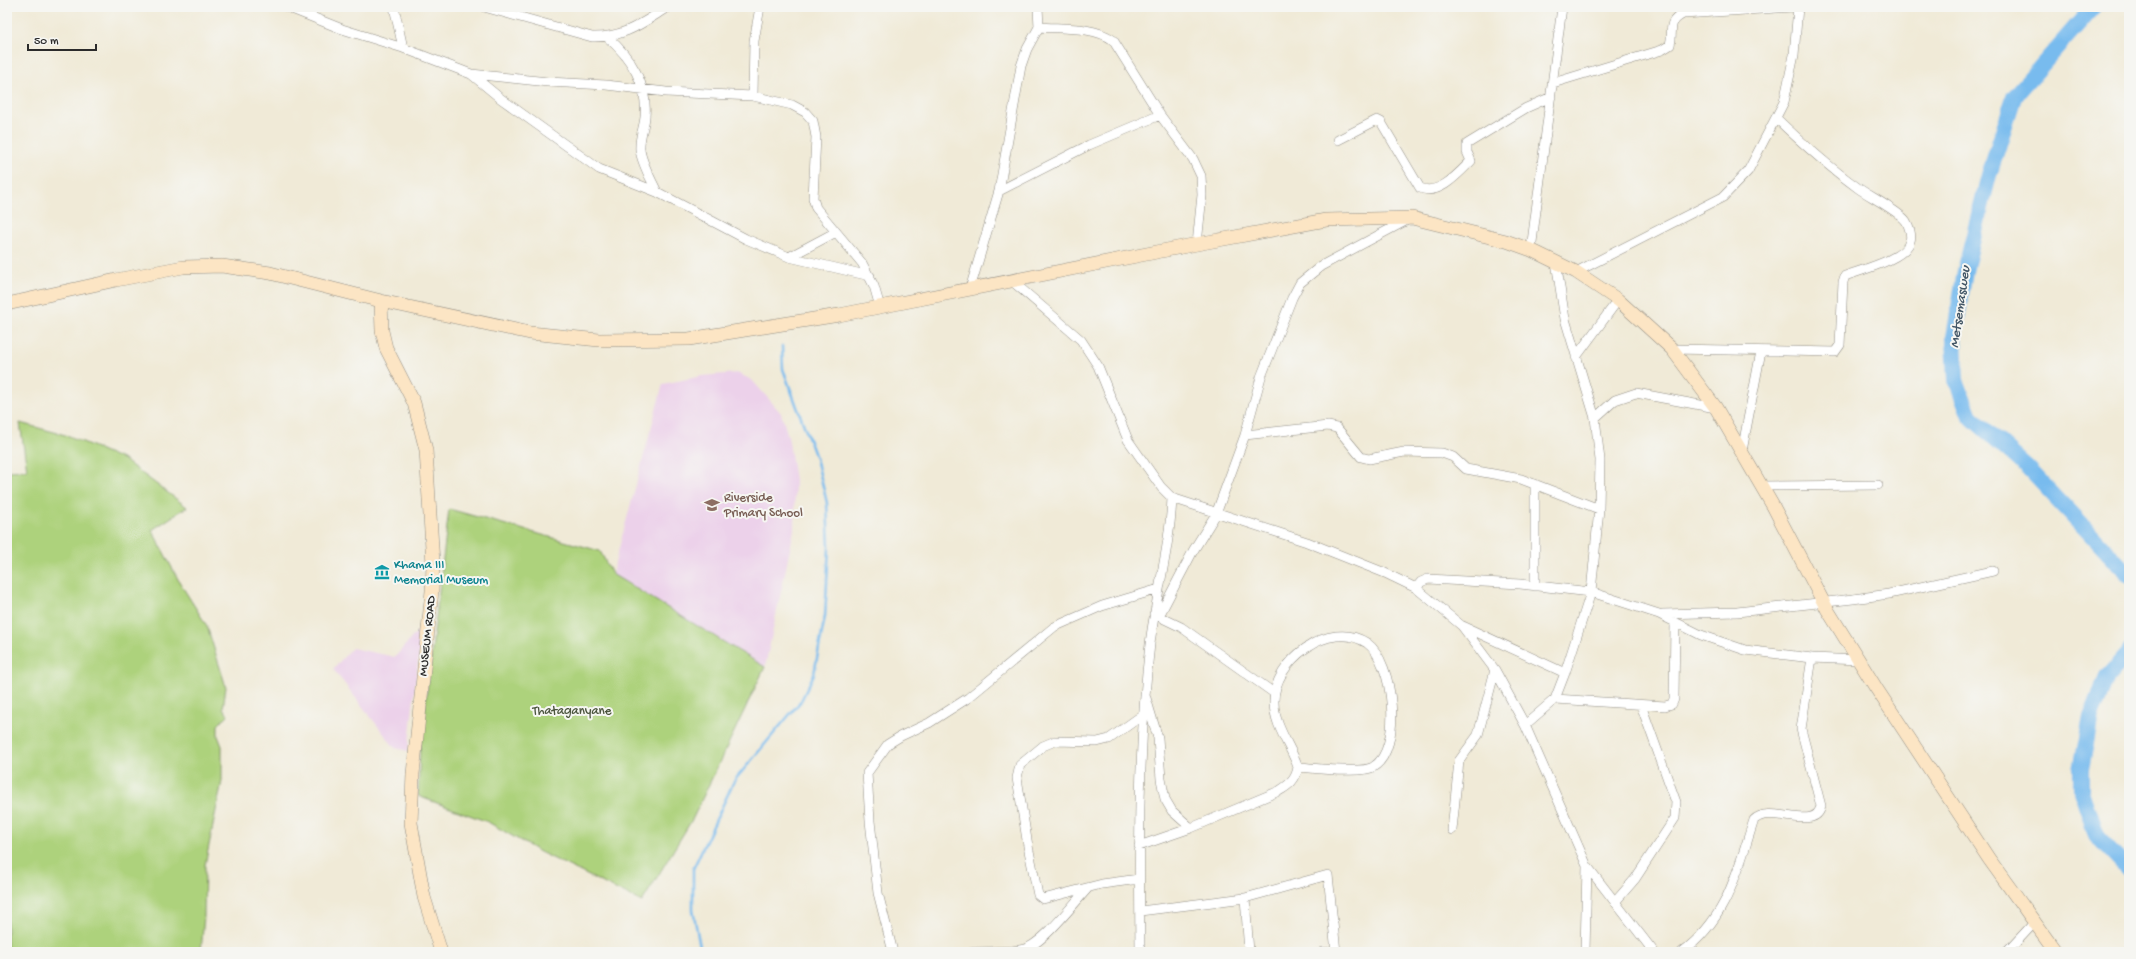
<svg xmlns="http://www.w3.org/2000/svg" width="2136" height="959" viewBox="0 0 2136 959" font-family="'Gochi Hand',sans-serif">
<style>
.built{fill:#ecd1ea}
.green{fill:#add27c;stroke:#6c7e54}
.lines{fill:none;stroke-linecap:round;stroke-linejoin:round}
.stream{stroke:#78bbee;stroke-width:2.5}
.river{stroke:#78bbee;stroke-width:16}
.street-casing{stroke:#8e8a81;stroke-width:10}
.secondary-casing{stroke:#8e8a81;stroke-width:14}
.street{stroke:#fff;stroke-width:9}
.secondary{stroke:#fce5c4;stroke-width:13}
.labels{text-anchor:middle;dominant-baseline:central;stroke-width:4;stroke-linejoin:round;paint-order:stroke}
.education-label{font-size:13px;fill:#785e54;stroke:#f6f6f2;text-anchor:start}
.culture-label{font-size:13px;fill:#0d838f;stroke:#f6f6f2;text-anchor:start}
.street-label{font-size:13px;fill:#2b2b2b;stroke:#f6f6f2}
.park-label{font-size:13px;fill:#4c553f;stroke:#f6f6f2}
.water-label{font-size:14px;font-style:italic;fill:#425666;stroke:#f6f6f2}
</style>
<rect width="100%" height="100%" fill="#f6f6f2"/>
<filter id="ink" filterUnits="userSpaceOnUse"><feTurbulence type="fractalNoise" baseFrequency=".025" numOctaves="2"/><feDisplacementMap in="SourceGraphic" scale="8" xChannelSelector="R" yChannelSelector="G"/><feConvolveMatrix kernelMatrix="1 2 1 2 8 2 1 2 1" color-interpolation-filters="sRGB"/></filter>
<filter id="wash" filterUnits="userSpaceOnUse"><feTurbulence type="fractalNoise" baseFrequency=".012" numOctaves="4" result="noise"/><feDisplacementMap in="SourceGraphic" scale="16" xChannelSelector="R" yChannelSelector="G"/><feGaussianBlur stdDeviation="0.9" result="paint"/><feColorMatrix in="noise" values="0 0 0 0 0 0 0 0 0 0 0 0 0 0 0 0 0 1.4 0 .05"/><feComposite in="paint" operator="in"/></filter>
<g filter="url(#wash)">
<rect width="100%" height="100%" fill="#f0ead7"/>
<path class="built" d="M737 373 752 380 781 413 788 436 795 480 794 530 765 667 612 574 663 384 702 376Z
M422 626 408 751 395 748 333 669 352 648 395 657Z"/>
<path class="green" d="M20 423 69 436 124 460 187 507 152 530 180 583 207 626 226 687 223 708 228 715 218 725V736L222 746V781L205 865 204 916 201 952H7V471L27 470Z
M449 509 600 551 612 574 765 667 693 818 642 902 540 852 488 822 418 796 420 749Z"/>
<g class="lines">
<path class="stream" d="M701 952 693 910V869L734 781 801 701 814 674 825 616 829 547 827 503 816 458 783 369 782 346"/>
<path class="river" d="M2093 7 2014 97 1989 175 1965 271 1954 337 1956 380 1970 416 2028 468 2129 575
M2129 652 2107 677 2091 717 2081 769V791L2096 835 2129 870"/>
</g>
</g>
<g filter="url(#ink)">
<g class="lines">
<g class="street-casing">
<path id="street" d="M287 7 342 29 403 48 471 74 548 82 606 85 666 92 753 96 792 105 805 112 813 121 816 137 813 198 816 208 862 263 874 286 880 307
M394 7 403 48
M484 7 592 37C624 38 642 23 668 7
M1039 27C1063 29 1093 26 1113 40L1160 115 1193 159 1201 176 1202 195 1197 244
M607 37C631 57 648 85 645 117 644 128 639 137 640 150 642 164 651 179 657 192
M471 74 500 98 599 169 657 192 746 239 789 257 870 276
M1553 83 1662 50 1670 45C1674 30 1666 23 1683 14L1793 7
M753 96 754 41 760 7
M1338 140 1377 120 1381 122 1420 188C1439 196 1458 174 1471 161L1467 152V144L1526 108 1551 97
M999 191 1089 145 1160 115
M1531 250 1562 7
M789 257 836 232
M1576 272 1723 197 1748 171 1784 102 1794 55 1798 7
M1012 281 1081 340 1098 366 1128 440 1161 487 1172 498C1170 547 1156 595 1150 644 1138 746 1139 849 1140 952
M970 289 999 191 1021 66 1027 49 1039 27 1038 7
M1672 349 1835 352 1840 345 1843 282 1845 276C1861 270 1906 259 1910 241 1912 235 1909 226 1906 221 1899 211 1869 196 1858 188 1829 167 1802 143 1776 118
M1576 357 1618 300
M1595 418 1615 400 1636 393 1716 408
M1245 435 1261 377 1292 298 1300 283 1321 266 1409 219
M1742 451 1761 351
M1762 486 1878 485
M1172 498 1307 542 1385 573 1416 588 1462 626 1495 670 1525 725 1587 866 1585 952
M1535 586V484
M1416 588 1421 582 1428 579 1520 584 1591 592 1659 614 1701 635 1745 650 1812 658 1859 660
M1154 614 1181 627 1274 693
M1662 614 1737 612 1853 599 1889 594 1993 571
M1159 616 1193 551 1216 514 1245 435 1328 426 1337 428 1361 457 1369 459 1404 452 1442 453 1453 457 1466 469 1521 479 1599 509
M1463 626 1565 673 1591 592 1599 509 1600 460 1595 418 1565 319 1556 262
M1146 698 1158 738 1161 779 1165 799 1172 811 1191 828
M1555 699 1665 706 1672 704 1674 699 1675 623
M1525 725 1555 699 1565 673
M1452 830 1459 761 1478 735 1495 670
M1139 846 1191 828 1279 791C1289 785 1296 780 1298 767 1291 746 1274 726 1274 702 1273 662 1329 618 1367 643 1394 662 1403 750 1373 767 1362 774 1314 768 1298 767
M1587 866 1654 952
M1139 879 1102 884 1043 899 1038 895 1028 846 1017 778 1020 765 1043 746 1055 741 1097 742 1109 739 1144 714
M1245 898 1249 952
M1615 902 1635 879 1675 818 1676 802 1641 705
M1140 911 1245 898 1328 875 1336 952H1338
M893 952 878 893 870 821 867 773 888 744 901 736 929 723 968 698 1054 627 1102 606 1159 589
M972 952C988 951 1008 953 1024 949 1043 944 1074 903 1088 888
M1323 952H1336
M1682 952C1728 918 1737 871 1754 820 1770 803 1816 833 1821 806L1801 729 1812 658
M2007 952 2034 923"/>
</g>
<g class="secondary-casing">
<path id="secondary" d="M381 301 382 331 386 348 414 403 426 450 433 564 432 591 413 774 411 823 424 897 441 952
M7 304 116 280 183 267 222 266 270 273 381 301 530 333 599 340 689 339 839 315 1197 244 1326 220 1412 218 1506 241 1531 250 1576 272 1618 300 1672 349 1716 408 1773 506 1827 609 1876 688 1989 859 2056 952"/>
</g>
<use href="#street" class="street"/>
<use href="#secondary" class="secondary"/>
</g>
</g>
<defs>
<g id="school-bare" transform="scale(1.2)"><path d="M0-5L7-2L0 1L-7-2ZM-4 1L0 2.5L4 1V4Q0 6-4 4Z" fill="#8d6e63" stroke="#f6f6f2" stroke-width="2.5" paint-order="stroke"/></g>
<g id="museum-bare" transform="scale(1.2)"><path d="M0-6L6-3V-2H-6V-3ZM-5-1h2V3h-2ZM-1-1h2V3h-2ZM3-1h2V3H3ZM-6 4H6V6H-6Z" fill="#0f9aa8" stroke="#f6f6f2" stroke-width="2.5" paint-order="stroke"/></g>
</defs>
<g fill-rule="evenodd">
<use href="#school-bare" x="712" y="505"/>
<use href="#museum-bare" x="382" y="572"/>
</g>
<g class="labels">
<g class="education-label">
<text x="724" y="498">Riverside<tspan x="724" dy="15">Primary School</tspan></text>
</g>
<g class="culture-label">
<text x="394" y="565">Khama III<tspan x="394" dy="15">Memorial Museum</tspan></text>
</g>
<g class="street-label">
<text transform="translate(428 636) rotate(-84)">MUSEUM ROAD</text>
</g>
<g class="park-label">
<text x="572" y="711">Thataganyane</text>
</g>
<g class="water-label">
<text transform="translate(1961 307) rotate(-82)">Metsemasweu</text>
</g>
</g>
<rect width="2136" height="959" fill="none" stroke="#f6f6f2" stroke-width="24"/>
<path d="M28 44v6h68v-6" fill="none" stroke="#2b2b2b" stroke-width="2"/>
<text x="34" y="44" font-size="12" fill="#2b2b2b" stroke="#f6f6f2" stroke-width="3" paint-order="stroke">50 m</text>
</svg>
